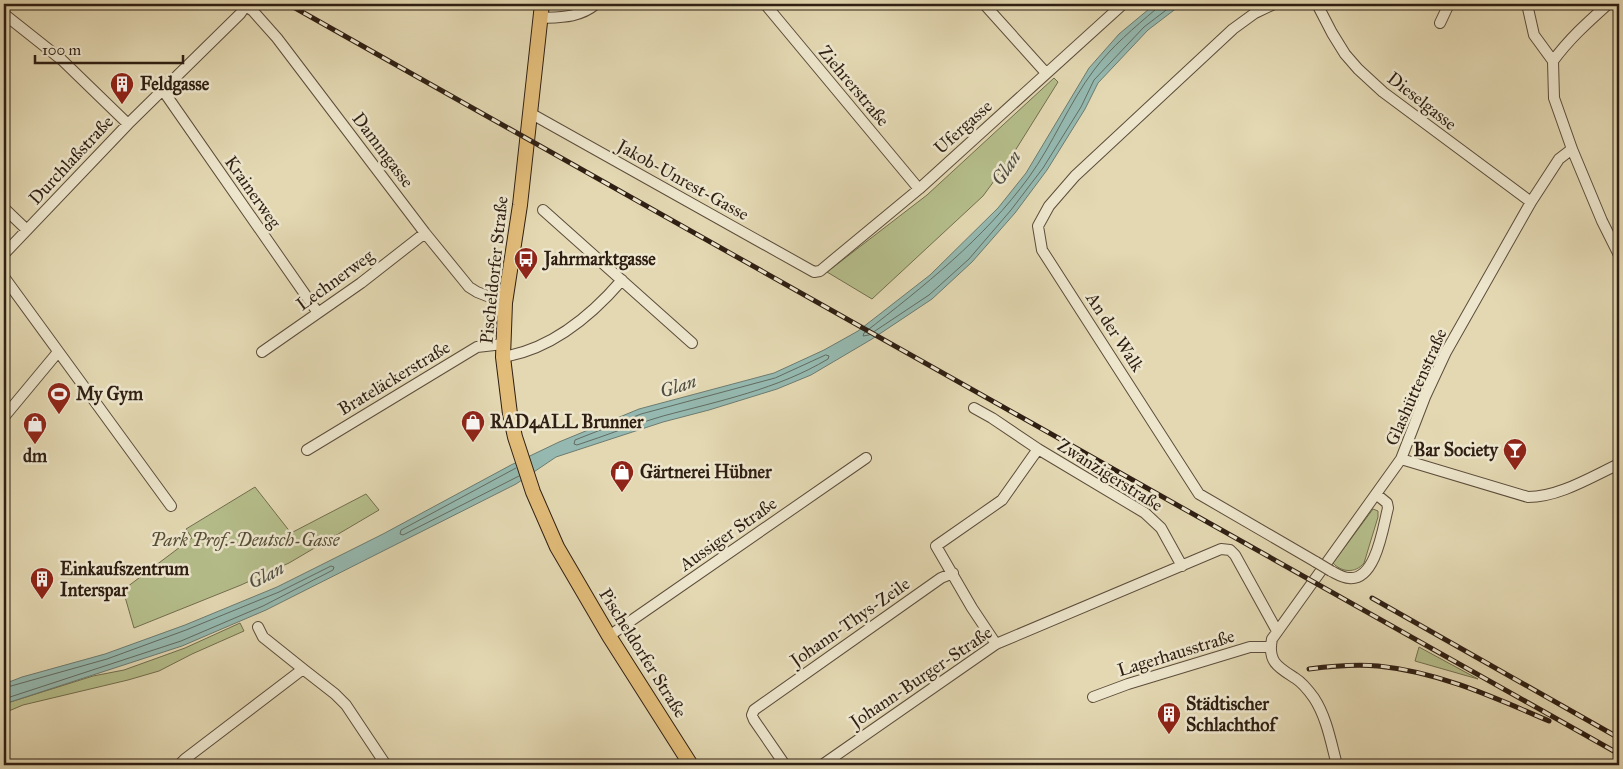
<svg xmlns="http://www.w3.org/2000/svg" width="1623" height="769" viewBox="0 0 1623 769" font-family="'IM FELL Great Primer',serif">
<style>
.green{fill:#b5be8b;stroke:#726e4f}
.water{fill:#95b9b0;stroke:#6c7b71}
.lines{fill:none;stroke-linecap:round;stroke-linejoin:round}
.shore{stroke:#626c62;stroke-width:1}
.minor-casing{stroke:#5c4d3b;stroke-width:12}
.major-casing{stroke:#2f1f13;stroke-width:16}
.minor{stroke:#ede6cd;stroke-width:10}
.major{stroke:#e2bc79;stroke-width:14}
.rail-casing{stroke:#2f1f13;stroke-width:5}
.rail{stroke:#ede6cd;stroke-width:3;stroke-dasharray:9;stroke-linecap:butt}
.minor-bridge-casing{stroke:#5c4d3b;stroke-width:12;stroke-linecap:butt}
.minor-bridge{stroke:#ede6cd;stroke-width:10}
.labels{text-anchor:middle;dominant-baseline:central;stroke-width:5;stroke-linejoin:round;paint-order:stroke}
.poi-label{font-size:18px;font-weight:bold;fill:#2f1f13;stroke:#ede6cd;text-anchor:start}
.street-label{font-size:18px;fill:#2f1f13;stroke:#ede6cd}
.park-label{font-size:18px;font-style:italic;fill:#574f37;stroke:#ede6cd}
.water-label{font-size:19px;font-style:italic;fill:#4e4d42;stroke:#ede6cd}
</style>
<rect width="100%" height="100%" fill="#e3d8b2"/>
<filter id="stains"><feTurbulence type="fractalNoise" baseFrequency=".004" numOctaves="4"/><feColorMatrix values="0 0 0 0 .2 0 0 0 0 .09 0 0 0 0 .02 0 0 0 .5 -.17"/></filter>
<radialGradient id="worn" r=".72"><stop offset=".6" stop-color="#630" stop-opacity="0"/><stop offset="1" stop-color="#630" stop-opacity=".3"/></radialGradient>
<path class="green" d="M1054 78 1058 82 1008 162 983 196 872 299 827 272 927 195Z
M255 487 291 533 366 494 379 510 289 563 241 585 134 628 123 590 192 538 186 529Z
M1373 509 1378 511V517L1364 563C1355 574 1341 572 1333 563Z
M240 623 244 631 192 654 159 671 128 680 23 705 4 713V704L93 676 124 670 185 648Z
M1419 647 1478 679 1415 661Z"/>
<path class="water" d="M1155 4H1182L1148 30 1098 83 1085 109 1047 170 1015 213 972 262 932 299 872 339 811 375 777 389 709 410 663 422 556 457 516 484 266 610 182 646 4 704V684L22 677 105 654 185 625 277 587 383 534 511 465 559 442 639 409 774 373 824 350 858 331 930 275 998 208 1026 173 1089 68 1119 34Z"/>
<g class="lines">
<path class="shore" d="M1158 4 1156 9C1134 28 1112 46 1094 70 1069 103 1053 144 1029 177 984 239 924 286 864 333L863 336 869 335 929 295 969 259 1011 210 1043 168 1081 107 1094 80 1144 27 1174 4
M826 355 829 356 828 359C778 389 719 401 663 416 634 424 605 436 577 445L574 444 575 440 641 414 775 378Z
M516 468 401 530 400 534 403 535 519 476
M4 688 107 659 186 630 279 592 331 566 334 567 333 570 263 606 181 641 4 699"/>
<g class="minor-casing">
<path id="minor" d="M243 4 253 11 277 38 425 233 469 287 477 292 505 303
M765 4 919 189
M984 4 1046 73
M1274 4 1255 13 1233 29 1075 176 1049 206 1038 226 1042 250 1199 494 1316 562
M1317 4 1332 33 1345 54 1358 69 1383 92 1531 202
M1527 4 1534 35 1553 61 1554 98 1572 149 1602 221 1619 255
M4 14 62 60 128 124
M540 18C561 17 579 18 596 4
M1440 23 1449 4
M1553 61C1569 39 1588 22 1608 4
M162 89 318 313
M530 113 814 272 820 271 919 189 1123 4
M4 208 27 230
M543 210 692 343
M4 254 128 124 240 14 247 4
M4 277 171 506
M262 352 361 283 425 233
M503 357C552 349 591 316 622 280
M974 408 992 418 1038 449 1145 513 1161 528 1182 566
M4 417 58 352
M307 450 477 347 503 344
M1401 459 1528 497C1559 497 1591 477 1619 464
M1331 571C1337 574 1343 578 1349 578 1376 581 1383 527 1388 508L1387 503 1376 494
M258 627 263 637 303 669
M609 636 866 458
M996 644 972 608 936 546 1002 500 1038 449
M1093 697 1128 684 1250 647H1270
M179 765 185 759 303 669 335 694 346 705 386 765
M785 765 754 720 752 715 754 710 941 578 953 573
M822 765 996 644 1221 549 1230 550 1235 555 1277 631
M1337 765C1331 743 1327 718 1314 698 1309 691 1303 683 1295 678 1279 668 1267 662 1272 639L1401 459 1425 397 1446 352 1531 202 1559 159 1572 149"/>
</g>
<g class="major-casing">
<path id="major" d="M542 4 520 205 505 303 503 357 510 414 515 437 533 492 557 547 609 636 691 765"/>
</g>
<use href="#minor" class="minor"/>
<use href="#major" class="major"/>
<g class="rail-casing">
<path id="rail" d="M288 4 1619 754
M1372 598 1619 738
M1309 669C1332 666 1355 664 1378 666 1439 672 1493 697 1549 721"/>
</g>
<use href="#rail" class="rail"/>
<g class="minor-bridge-casing">
<path id="minor-bridge" d="M1316 562 1331 571"/>
</g>
<use href="#minor-bridge" class="minor-bridge"/>
</g>
<defs>
<g id="building-pin" transform="scale(1.25)"><path d="M0 17L-7.5 6A9.5 9.5 0 1 1 7.5 6Z" fill="#8f2418" stroke="#ede6cd"/><path d="M-4-6H4V6H1V3H-1V6H-4ZM-2.5-4.3h1.7v1.8h-1.7ZM.8-4.3h1.7v1.8H.8ZM-2.5-1h1.7V.8h-1.7ZM.8-1h1.7V.8H.8Z" fill="#fff"/></g>
<g id="bus-pin" transform="scale(1.25)"><path d="M0 17L-7.5 6A9.5 9.5 0 1 1 7.5 6Z" fill="#8f2418" stroke="#ede6cd"/><path d="M-5-6H5V4H4V6H2V4H-2V6H-4V4H-5ZM-3.5-4V0h7V-4ZM-3.5 1.2v1.5H-2V1.2ZM2 1.2v1.5H3.5V1.2Z" fill="#fff"/></g>
<g id="stadium-pin" transform="scale(1.25)"><path d="M0 17L-7.5 6A9.5 9.5 0 1 1 7.5 6Z" fill="#8f2418" stroke="#ede6cd"/><path d="M0-5a6.5 5 0 1 0 0 10a6.5 5 0 1 0 0-10ZM-3.5-1.8h7v3.6h-7Z" fill="#fff"/></g>
<g id="shop-pin" transform="scale(1.25)"><path d="M0 17L-7.5 6A9.5 9.5 0 1 1 7.5 6Z" fill="#8f2418" stroke="#ede6cd"/><path d="M-5-2.5h2.3a2.7 3.5 0 0 1 5.4 0H5L5.5 6h-11ZM-1.5-2.5h3a1.5 2.3 0 0 0-3 0Z" fill="#fff"/></g>
<g id="bar-pin" transform="scale(1.25)"><path d="M0 17L-7.5 6A9.5 9.5 0 1 1 7.5 6Z" fill="#8f2418" stroke="#ede6cd"/><path d="M-6-5H6L.8 .8V4.5H3.5V6h-7V4.5H-.8V.8Z" fill="#fff"/></g>
</defs>
<g fill-rule="evenodd">
<use href="#building-pin" x="122" y="84"/>
<use href="#bus-pin" x="526" y="259"/>
<use href="#stadium-pin" x="59" y="394"/>
<use href="#shop-pin" x="473" y="422"/>
<use href="#shop-pin" x="35" y="424"/>
<use href="#bar-pin" x="1515" y="450"/>
<use href="#shop-pin" x="622" y="472"/>
<use href="#building-pin" x="42" y="579"/>
<use href="#building-pin" x="1169" y="714"/>
</g>
<g class="labels">
<g class="poi-label">
<text x="140" y="84">Feldgasse</text>
<text x="544" y="259">Jahrmarktgasse</text>
<text x="76" y="394">My Gym</text>
<text x="490" y="422">RAD4ALL Brunner</text>
<text x="1498" y="450" text-anchor="end">Bar Society</text>
<text x="35" y="456" text-anchor="middle">dm</text>
<text x="640" y="472">Gärtnerei Hübner</text>
<text x="60" y="569">Einkaufszentrum<tspan x="60" dy="21">Interspar</tspan></text>
<text x="1186" y="704">Städtischer<tspan x="1186" dy="21">Schlachthof</tspan></text>
</g>
<g class="street-label">
<text transform="translate(854 86) rotate(50)">Ziehrerstraße</text>
<text transform="translate(1422 101) rotate(38)">Dieselgasse</text>
<text transform="translate(963 127) rotate(-42)">Ufergasse</text>
<text transform="translate(383 150) rotate(53)">Dammgasse</text>
<text transform="translate(71 160) rotate(-47)">Durchlaßstraße</text>
<text transform="translate(683 180) rotate(29)">Jakob-Unrest-Gasse</text>
<text transform="translate(253 192) rotate(55)">Krainerweg</text>
<text transform="translate(494 270) rotate(-84)">Pischeldorfer Straße</text>
<text transform="translate(335 280) rotate(-36)">Lechnerweg</text>
<text transform="translate(1115 332) rotate(57)">An der Walk</text>
<text transform="translate(394 378) rotate(-31)">Brateläckerstraße</text>
<text transform="translate(1416 387) rotate(-66)">Glashüttenstraße</text>
<text transform="translate(1110 475) rotate(32)">Zwanzigerstraße</text>
<text transform="translate(728 534) rotate(-35)">Aussiger Straße</text>
<text transform="translate(850 622) rotate(-35)">Johann-Thys-Zeile</text>
<text transform="translate(643 653) rotate(58)">Pischeldorfer Straße</text>
<text transform="translate(1176 653) rotate(-17)">Lagerhausstraße</text>
<text transform="translate(921 677) rotate(-34)">Johann-Burger-Straße</text>
</g>
<g class="park-label">
<text x="245" y="540">Park Prof.-Deutsch-Gasse</text>
</g>
<g class="water-label">
<text transform="translate(1006 168) rotate(-56)">Glan</text>
<text transform="translate(678 386) rotate(-18)">Glan</text>
<text transform="translate(266 575) rotate(-27)">Glan</text>
</g>
</g>
<rect width="1623" height="769" fill="none" stroke="#e3d8b2" stroke-width="20"/>
<rect x="5" y="5" width="1613" height="759" fill="none" stroke="#2f1f13" stroke-width="2.5"/>
<rect x="10" y="10" width="1603" height="749" fill="none" stroke="#2f1f13"/>
<path d="M35 55v8h148v-8" fill="none" stroke="#2f1f13" stroke-width="2.5"/>
<text x="42" y="55" font-size="15" fill="#2f1f13" stroke="#ede6cd" stroke-width="4" paint-order="stroke">100 m</text>
<rect width="100%" height="100%" filter="url(#stains)"/>
<rect width="100%" height="100%" fill="url(#worn)"/>
</svg>
